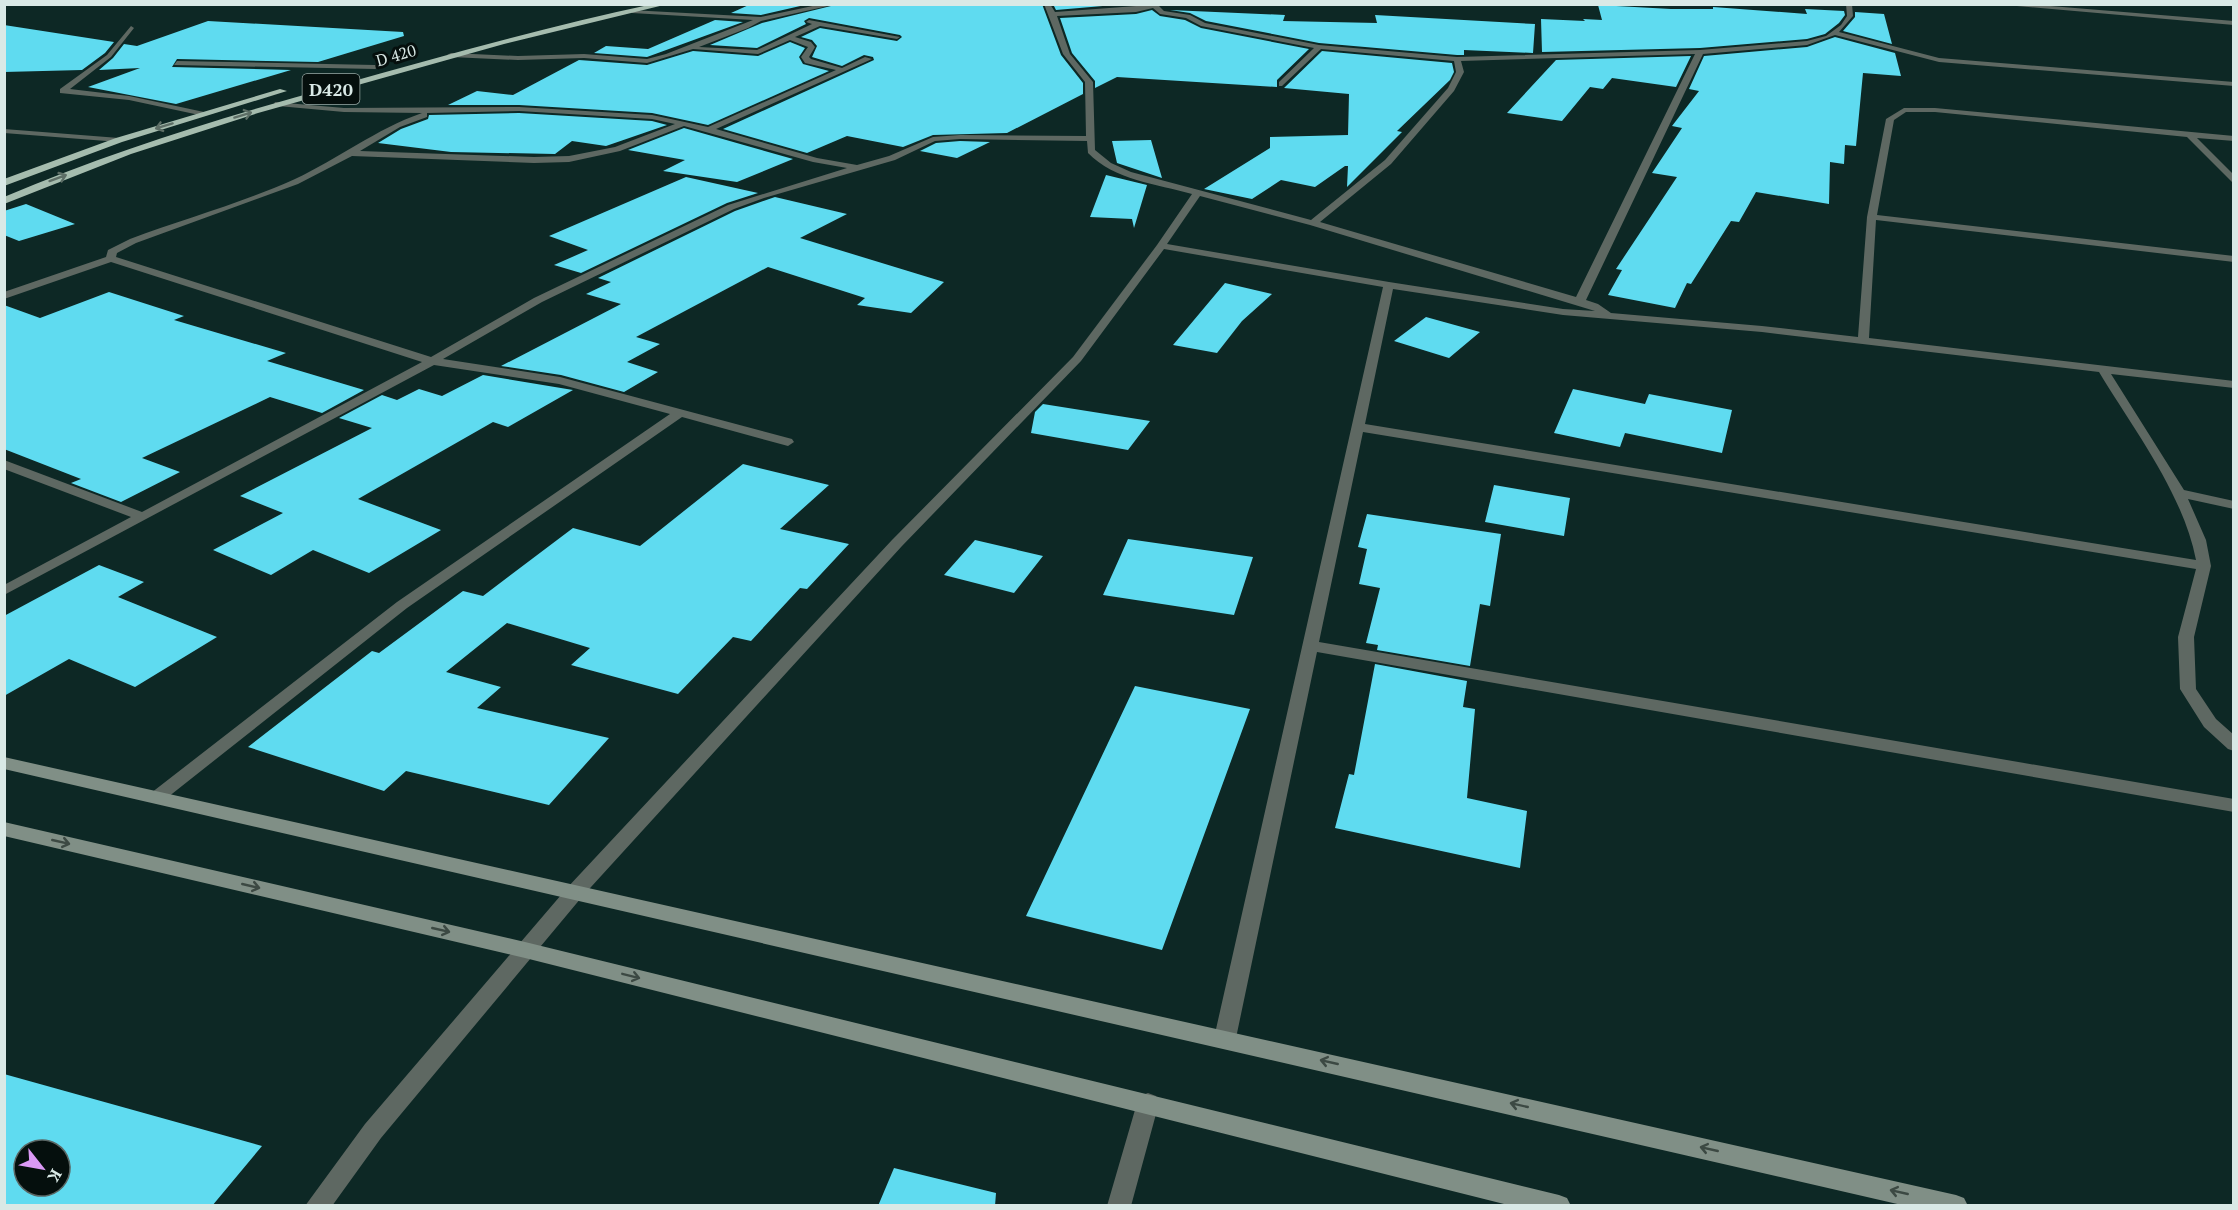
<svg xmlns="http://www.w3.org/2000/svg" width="2238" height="1210" viewBox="0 0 2238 1210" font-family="'PT Serif',serif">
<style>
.building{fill:#5fdbf0;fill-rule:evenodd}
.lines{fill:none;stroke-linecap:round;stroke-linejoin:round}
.service{fill:#5e6862;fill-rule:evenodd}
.minor{fill:#5e6862;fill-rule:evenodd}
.secondary{fill:#808f86;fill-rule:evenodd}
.trunk{fill:#a5bcae;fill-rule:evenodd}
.oneway{stroke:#5d6e66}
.oneway2{stroke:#3c4943}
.labels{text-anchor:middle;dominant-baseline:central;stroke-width:6;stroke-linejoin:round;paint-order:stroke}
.far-street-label{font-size:16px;fill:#d9e9e6;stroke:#050f0d}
.shield{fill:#050f0d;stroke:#99a8a5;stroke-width:1.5}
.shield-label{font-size:18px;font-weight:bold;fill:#d9e9e6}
</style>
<rect width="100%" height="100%" fill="#0d2825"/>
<path class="building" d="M751 4H809L761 15 731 13Z
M839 4H1042L1061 55 1083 83V94L1007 133 933 135 903 147 847 136 807 153 723 129 874 60 873 57 864 55 842 66 812 57 817 46 812 40 801 37 820 28 897 41 902 37 900 35 809 18 804 21 806 24 757 48 710 45 762 23Z
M1053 4H1126L1056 10Z
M1598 5 1671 9H1713V7L1807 14 1805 9 1844 11 1845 15 1839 23 1825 34 1807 39 1700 48 1542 52 1541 19 1585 21 1583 19 1602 20Z
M1152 10 1160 16 1185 20 1201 28 1309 49 1277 80V87L1117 77 1095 88V81L1072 53 1060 18 1136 14Z
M1170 10 1285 15 1283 21 1377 23 1375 15 1535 24 1533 53 1464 50V55H1457L1319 43 1206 21 1190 13Z
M1855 12 1884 14 1892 44 1843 31 1855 17Z
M715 20 743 22 647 57 594 53 606 46 648 49Z
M208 21 403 32 404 36 318 62 177 59 172 67 291 70 176 104 88 87 140 68 99 70 113 58 124 44 137 46Z
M4 25 114 42 105 53 82 70 4 72Z
M1835 37 1895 53 1901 76 1863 73 1856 146 1845 145 1844 164 1830 162 1829 204 1756 192 1739 222 1731 221 1691 284 1687 283 1675 308 1608 295 1622 270 1616 269 1677 177 1652 173 1682 128 1672 126 1699 91 1689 89 1704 56 1807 47Z
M790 42 805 48 799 57 803 64 829 71 708 125 652 113 519 105H448L477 91 513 95 579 60 647 65 693 51 758 56Z
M1322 51 1452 63 1454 72 1450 80 1397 131 1402 132 1347 187 1348 166H1345L1315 187 1281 180 1252 199 1204 189 1270 148V137L1348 135 1349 94 1284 88Z
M1691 56 1676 87 1612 78 1603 89 1590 87 1562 121 1507 113 1556 60Z
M519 113 652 121 667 125 606 146 572 141 555 154 451 152 378 143 401 129 428 119 429 115Z
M684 128 793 159 737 182 663 171 685 160 628 150Z
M1151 140 1162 178 1117 163 1112 141Z
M960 141 990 142 957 158 920 151 936 143Z
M1106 175 1147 185 1134 228 1132 219 1090 217Z
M686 177 758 193 727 203 581 273 554 265 588 250 549 236Z
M775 197 847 214 800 238 944 282 911 313 857 305 865 298 768 267 636 337 660 344 627 362 658 372 624 392 561 375 501 366 621 304 586 294 611 282 598 278 735 211Z
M26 204 75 224 19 241 4 235V211Z
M1225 283 1272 294 1242 321 1217 353 1173 345Z
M109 292 184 316 174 320 286 353 267 361 364 390 322 413 270 397 142 458 180 472 121 502 71 483 81 479 4 449V305L40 318Z
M1426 317 1480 332 1449 358 1394 341Z
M483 375 573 390 508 427 493 422 358 499 441 530 369 573 313 550 271 575 213 550 283 513 240 496 372 428 339 418 382 395 397 400 419 389 442 396Z
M1573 389 1645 404 1649 394 1732 410 1722 453 1625 433 1620 447 1554 433Z
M1043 404 1150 421 1128 450 1031 433 1035 412Z
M743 464 829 485 780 529 849 544 807 589 800 588 751 641 733 637 678 694 571 665 590 648 507 623 446 672 501 687 477 708 609 738 549 805 406 771 384 791 248 747 372 651 379 653 463 591 483 596 573 528 640 546Z
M1494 485 1570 498 1564 536 1485 522Z
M1367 514 1501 534 1490 606 1480 604 1470 666 1377 650 1378 645 1366 643 1380 588 1359 584 1367 549 1358 547Z
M1128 539 1253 557 1234 615 1103 595Z
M975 540 1043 556 1014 593 944 575Z
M99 565 144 582 118 597 217 637 135 687 69 659 4 696V616Z
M1375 664 1467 681 1463 707 1475 709 1467 798 1527 811 1520 868 1335 828 1349 774 1354 775Z
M1135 686 1250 709 1162 950 1026 916Z
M4 1074 262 1146 212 1206H4ZM24 1150H60V1186H24Z
M894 1168 996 1193 995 1206H878Z"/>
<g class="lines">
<path class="service" d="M131 26 134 28 111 57 70 89 129 96 204 112V116L129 100 60 93V89L107 55Z"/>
<path class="minor" d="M822 4H837L761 21 748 28 699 47 757 50 812 24 806 22 809 20 900 37 897 39 820 26 795 37 811 42 815 47 809 57 811 59 842 68 865 57 872 59 716 129 817 158 857 165 889 156 933 137 960 135 1086 136 1085 82 1063 54 1044 4H1050L1055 12 1163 4 1159 6 1164 11 1190 15 1205 23 1319 45 1457 57 1700 50 1807 41 1826 36 1841 25 1847 16 1846 4H1852L1853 16 1839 32 1939 58 2234 82V86L1939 62 1835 35 1807 45 1703 54 1586 300 1598 304 1611 313 1762 326 1858 337 1867 217 1886 119 1904 108H1935L2234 136V141L2197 138 2234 175V184L2187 137 1935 112H1906L1894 120 1877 215 2234 256V262L1876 220 1869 338 2234 381V388L2111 374 2184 490 2234 501V509L2188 499 2206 540 2211 566 2194 637 2196 689 2216 719 2234 735V751L2228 749 2204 727 2180 689 2178 637 2196 569 1363 432 1319 642 2234 799V812L1317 652 1236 1038 1233 1044 1225 1047 1217 1044 1214 1038 1383 287 1164 249 1081 361 902 546 581 898 381 1138 332 1206H305L365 1124 567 888 892 540 1073 357 1157 245 1192 194C1157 184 1114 180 1088 153L1087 141 960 139 935 141 895 160 764 198 734 209 542 302 443 359 560 377 792 439 794 442 788 446 682 417 407 608 163 801 157 803 151 801 148 797 151 793 397 602 670 414 559 384 434 365 4 595V585L131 517 4 469V460L142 512 422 362 111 262 4 299V292L106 257 108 250 130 239C184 219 242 203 295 179 338 159 376 129 422 113L344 112 278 106 274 104 275 102 344 108 519 107 652 115 708 127 836 70 805 63 801 57 808 47 790 40 758 54 693 49 647 63 584 58 518 60 451 57 447 55 451 53 518 56 584 54 647 59 666 54 753 20 632 13 630 10 761 17ZM1153 8 1160 14 1186 18 1201 26 1314 48 1279 82V86H1282L1321 49 1454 61 1456 72 1448 88 1385 160 1311 220 1131 172 1111 163 1095 150 1093 82 1070 54 1057 16 1136 12ZM1695 54 1576 297 1320 222 1391 164 1454 91 1464 72 1461 61ZM519 111 652 119 675 124 615 147 569 156 534 157 360 151 400 127 427 117V113ZM684 126 813 162 847 168 728 205 534 298 431 357 116 257 117 253 136 243 298 184 352 156 534 163 569 162 620 151ZM1200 196 1310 225 1595 311 1563 309 1389 282 1167 244ZM1393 289 1563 315 1762 332 2099 372C2134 430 2183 493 2196 560L1365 424Z
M1994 4H2027L2234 21V25Z
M177 61 375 65 379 67 375 69 174 65Z
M4 129 119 138 123 140 119 142 4 133Z
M1148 1093 1156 1096 1159 1103 1131 1206H1107L1137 1103 1140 1096Z"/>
<path class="secondary" d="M4 757 1956 1195 1964 1198 1968 1206H1906L4 769Z
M4 822 525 942 1559 1195 1567 1198 1571 1206H1512L525 958 4 836Z"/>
<path class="trunk" d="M653 4H668L504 44 258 113 131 154 4 204V197C112 151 223 117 336 86 441 56 546 27 653 4Z
M280 89 287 91 122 142 4 186V179L116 138Z"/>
</g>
<defs><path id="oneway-shaft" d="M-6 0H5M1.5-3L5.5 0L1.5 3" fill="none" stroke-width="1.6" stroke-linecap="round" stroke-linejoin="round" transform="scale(1.5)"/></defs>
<g class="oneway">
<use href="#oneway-shaft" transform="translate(243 115) rotate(-17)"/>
<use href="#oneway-shaft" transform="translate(164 126) rotate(163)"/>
<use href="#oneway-shaft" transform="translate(58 178) rotate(-20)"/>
</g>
<g class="oneway2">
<use href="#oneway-shaft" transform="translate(61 842) rotate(13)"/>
<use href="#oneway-shaft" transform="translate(251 886) rotate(13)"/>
<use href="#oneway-shaft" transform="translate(441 930) rotate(13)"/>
<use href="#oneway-shaft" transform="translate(631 976) rotate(14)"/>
<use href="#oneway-shaft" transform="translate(1329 1062) rotate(-167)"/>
<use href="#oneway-shaft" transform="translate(1519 1105) rotate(-167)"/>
<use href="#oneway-shaft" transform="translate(1709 1149) rotate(-167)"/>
<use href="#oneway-shaft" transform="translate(1899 1192) rotate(-167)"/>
</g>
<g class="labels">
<g class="far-street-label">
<text transform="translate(396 55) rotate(-16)">D 420</text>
</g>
<rect class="shield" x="302.5" y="74" width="57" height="30" rx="4.5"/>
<g class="shield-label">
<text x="331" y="89">D420</text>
</g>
</g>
<rect width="2238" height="1210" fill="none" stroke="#d9e9e6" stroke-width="12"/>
<g transform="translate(42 1168) rotate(121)"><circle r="28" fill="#050f0d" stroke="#5a6664" stroke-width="1.5"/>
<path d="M0-4.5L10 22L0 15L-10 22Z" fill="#db99f5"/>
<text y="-9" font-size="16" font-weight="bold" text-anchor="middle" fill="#d9e9e6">K</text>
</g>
</svg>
